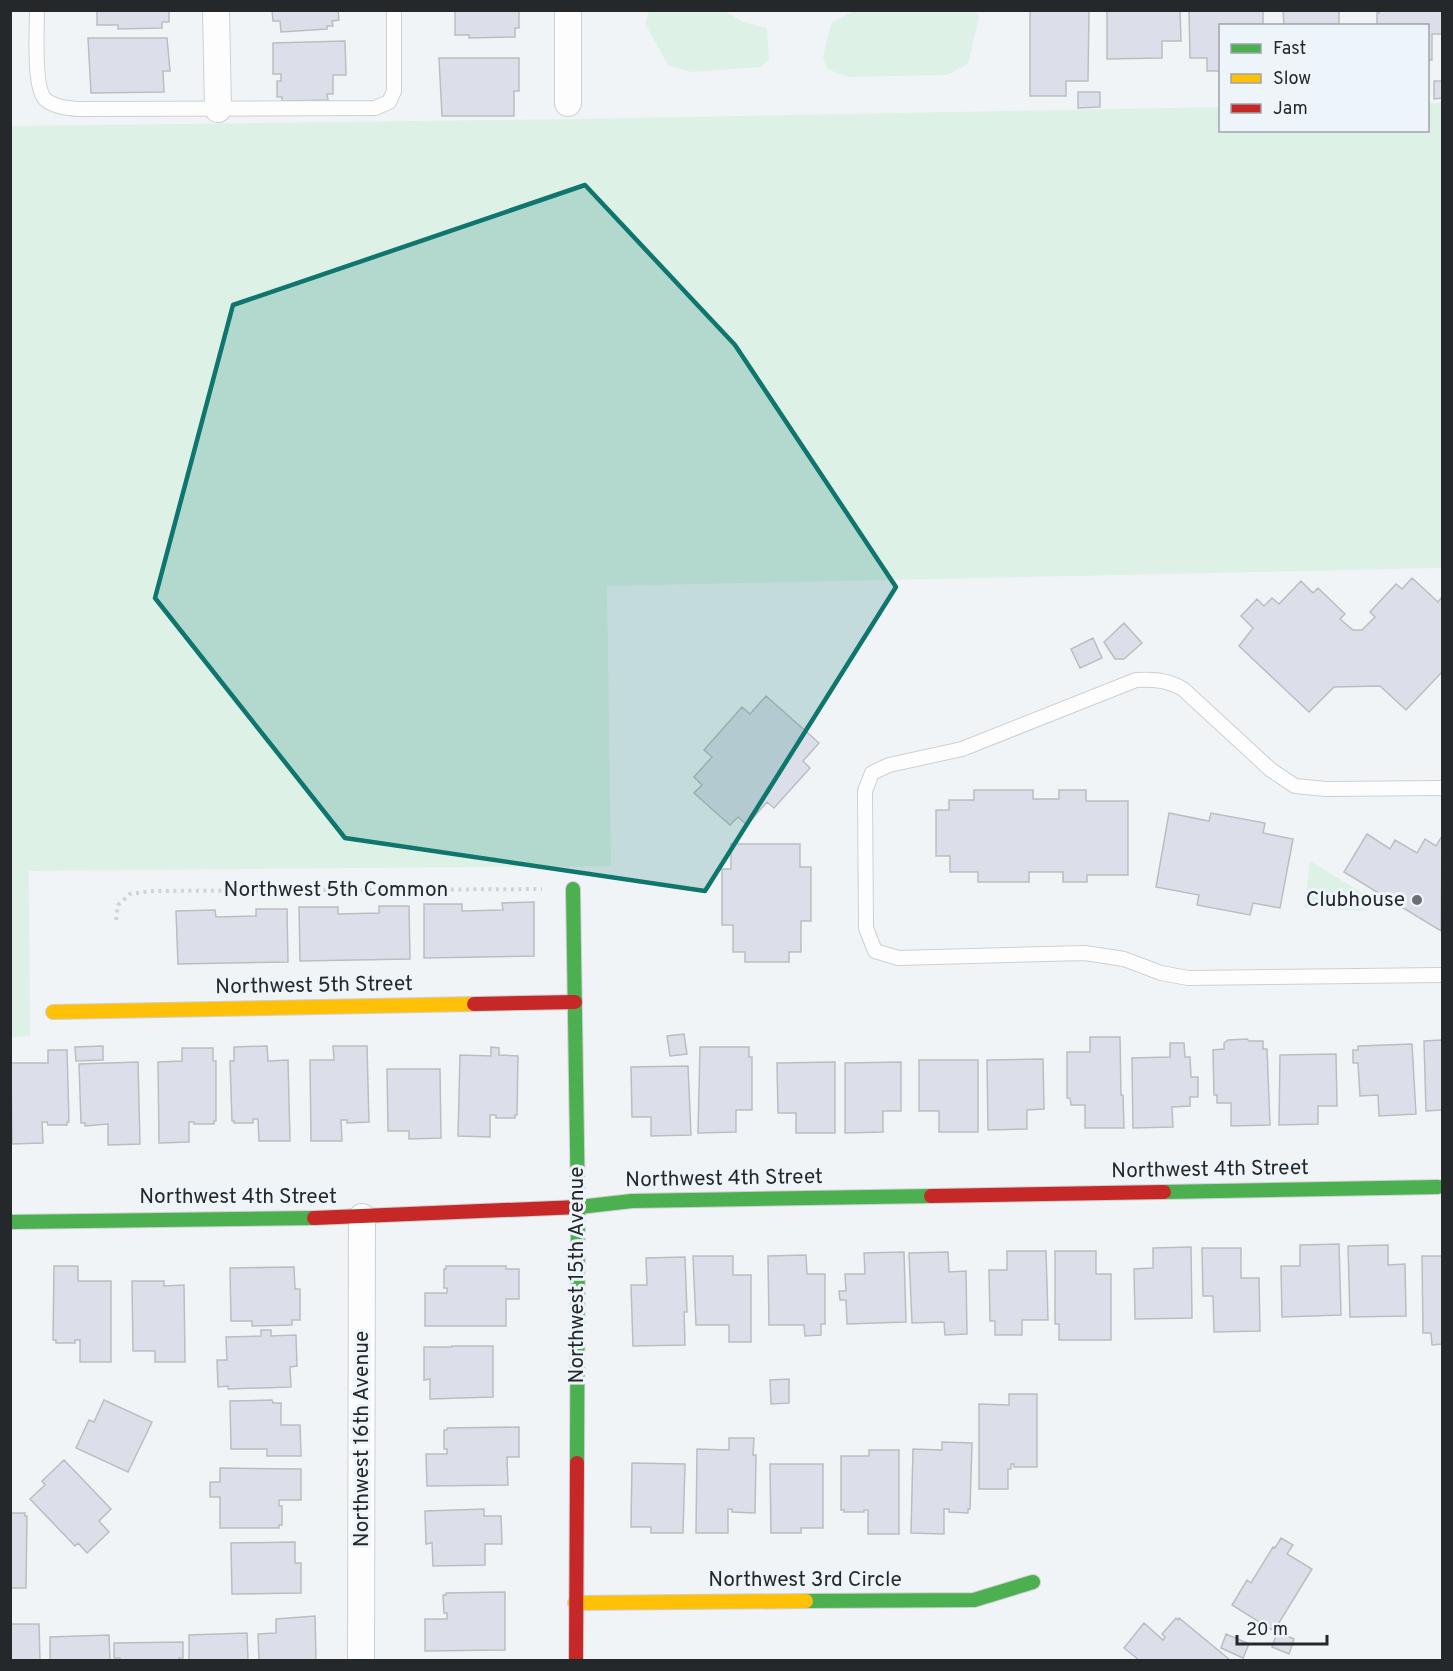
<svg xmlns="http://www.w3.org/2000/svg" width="1453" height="1671" viewBox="0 0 1453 1671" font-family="Overpass,sans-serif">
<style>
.green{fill:#ddf1e7}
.building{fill:#dcdfea;stroke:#bcbdbf;stroke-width:1.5}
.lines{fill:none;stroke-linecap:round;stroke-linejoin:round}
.lane-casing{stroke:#cdd0d2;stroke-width:16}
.street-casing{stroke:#cdd0d2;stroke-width:28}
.fast-casing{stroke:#cdd0d2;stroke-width:16}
.slow-casing{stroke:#cdd0d2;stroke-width:16}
.jam-casing{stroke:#cdd0d2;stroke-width:16}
.path{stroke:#d1d2d4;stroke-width:4;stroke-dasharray:3 4.5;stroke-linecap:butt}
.lane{stroke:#fdfdfe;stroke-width:14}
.street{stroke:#fdfdfe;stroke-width:26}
.fast{stroke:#4caf50;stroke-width:14}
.slow{stroke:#ffc107;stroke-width:14}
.jam{stroke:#c62828;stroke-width:14}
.marked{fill:#0f766e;fill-opacity:0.2;stroke:#0f766e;stroke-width:4.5;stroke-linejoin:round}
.poi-dot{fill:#6c6f72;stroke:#eef5fa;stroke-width:2}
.labels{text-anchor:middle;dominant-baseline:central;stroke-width:6;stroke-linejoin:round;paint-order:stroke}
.street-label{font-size:21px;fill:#25282a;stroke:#eef5fa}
.poi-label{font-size:21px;fill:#25282a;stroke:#eef5fa;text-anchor:end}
</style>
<rect width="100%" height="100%" fill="#f1f4f7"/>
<path class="green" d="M649 11H725L743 22 767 28 769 59 761 67 691 72 668 65 645 24Z
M859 11H975L979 17 968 64 947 75 849 77 827 69 823 57 831 23 852 12Z
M1428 103H1442V568L607 586 611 866 29 871 30 1036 11 1037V126L576 119 1220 107V130H1428Z
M1310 861 1369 897 1367 911 1304 908Z"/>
<path class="building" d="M97 10H169V22H162V28L118 29V25H97Z
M272 10H338L339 20 332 21 333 26H327V29L281 32 280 21H273Z
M455 10H519V28H515V37L469 38V35H455Z
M1030 10H1089L1088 81H1066V96H1030Z
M1111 10H1180L1181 41H1162V58L1107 59V12Z
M1189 10H1263V26H1220V71H1207V58H1190Z
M1283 10H1339V26H1284Z
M1379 10H1442V34H1432V60H1428V26H1377V13H1379Z
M88 38H167L170 71H163L164 92 91 93Z
M345 41 346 75H333V94H327L328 100 284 101H282V97H277V81H281V74H273V43Z
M439 58H519V91H514V116H442Z
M1434 81H1442V98L1434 99Z
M1078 92H1100V107L1078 108Z
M1412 578 1438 602 1442 597V672L1406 710 1380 686 1334 687 1309 712 1239 646 1253 628 1241 616 1257 599 1264 606 1272 598 1279 604 1301 581 1313 593 1318 588 1345 614 1340 619 1353 630H1362L1375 617 1370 612 1396 584 1402 589Z
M1124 623 1142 643 1124 659H1115L1104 642Z
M1093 638 1102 658 1080 668 1071 649Z
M766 696 819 743 803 761 810 768 774 808 767 802 747 825 738 817 730 825 694 793 702 785 694 777 712 757 704 750 742 707 750 714Z
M974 790H1033V799H1059V790H1086V801H1128V875H1087V882H1063V872H1029V882H978V872H950V856H936V810H949V800H974Z
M1169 813 1209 821 1211 813 1265 823 1263 833 1293 839 1280 908 1253 903 1250 915 1197 905 1199 895 1156 887Z
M1367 834 1390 849 1395 840 1417 853 1425 839 1436 846 1442 836 1441 931 1344 872Z
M731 844H800V867H811V921H801V952H789V962H745V952H733V925H722V869H731Z
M534 902V956L424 958V904H462V911L503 910 502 903Z
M379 906H409L410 959 300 961 299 907H338V914L379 913Z
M256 909H287L288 962 178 964 176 911 215 910 216 917 256 916Z
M684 1034 687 1054 670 1056 667 1036Z
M1090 1037H1120L1121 1095H1123L1124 1128H1085V1105H1071L1070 1098H1067V1052H1090Z
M1247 1039 1249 1041H1263V1049H1267L1270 1125 1231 1126V1103H1217V1095H1214L1213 1050 1224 1049V1043L1228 1040Z
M1442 1040V1110L1426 1111 1424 1041Z
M1170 1043H1184L1185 1057H1190L1191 1077H1198V1097H1190V1106L1172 1107 1173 1127 1133 1128 1132 1058 1170 1057Z
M1412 1044 1416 1114 1379 1116 1378 1095 1360 1096 1358 1063H1353V1050H1358V1046Z
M103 1046V1060L76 1061 75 1047Z
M267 1046 268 1061 288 1060 290 1141H259L258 1119H253V1123H234V1121H232L230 1061H234V1047Z
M333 1046H367L369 1122 347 1123V1120H341L342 1141H311L310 1060H334Z
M491 1047 499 1048V1055L518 1056 517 1115H515V1118H496V1115H490V1137L458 1136 460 1055 491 1056Z
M700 1047H749V1057H752V1110H736V1132L698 1133Z
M182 1048H213V1061H216V1121H214V1124H194V1122H189V1142L159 1143 158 1062 182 1061Z
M48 1050H67L69 1122H67V1125H48L47 1122H42L43 1143 12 1144 11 1063H48Z
M1336 1054 1337 1106H1318V1124L1279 1125 1280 1055Z
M1043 1059 1044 1109 1027 1110V1129L988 1130 987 1060Z
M919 1060H978V1132H939V1111H919Z
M138 1062 140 1144 108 1145V1124L85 1126V1123H81L79 1064Z
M835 1062V1133H796V1113H778L777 1063Z
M901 1062V1111H883V1132L845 1133V1063Z
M688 1066 691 1135 651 1136V1117H632L631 1067Z
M387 1069H440L441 1138 409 1139V1131H388Z
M1339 1244 1341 1315 1282 1317 1281 1266H1300V1245Z
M1388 1245V1265L1405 1264 1406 1316 1350 1317 1348 1246Z
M1191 1247 1192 1318 1135 1319 1134 1269 1153 1268V1248Z
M1202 1248H1241V1278H1259L1260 1331 1214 1332 1213 1296H1203Z
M1007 1251H1046L1048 1320H1022V1335H995V1321H990L989 1270H1007Z
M1055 1251H1096V1274H1111V1340H1059V1324H1055Z
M904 1252 906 1322 847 1324 846 1300H840L839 1291H846L845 1274H865L864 1253Z
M948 1252 949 1272 966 1271 967 1334 945 1335 944 1322 912 1323 909 1253Z
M806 1255 807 1274H825V1324H821V1335L805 1336 804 1325H769L768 1256Z
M693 1256H733V1275H751V1342H729V1325H696Z
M1422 1256H1442V1344L1432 1345 1431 1333H1423Z
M685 1257 687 1312H684L685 1345 633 1346 631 1285H647L646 1258Z
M54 1266H78V1281H111V1362H80V1340H75V1343H56V1340H53Z
M446 1266H506V1269H519V1299H506V1326H425V1293H447V1288H444V1269H446Z
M294 1267 295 1289H300V1320H292V1325L252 1326V1321H231L230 1268Z
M132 1281H164V1286L184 1285 185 1362H155V1351H133Z
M261 1330H271V1336L296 1335 297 1366 290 1367 291 1387 228 1389V1386L218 1387 217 1360H227L226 1337 261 1336Z
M452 1346H493V1397L430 1399V1379L424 1380V1347H452Z
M789 1379V1403L771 1404 770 1380Z
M1009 1394H1037V1467H1014V1464H1011V1469H1008V1489H979V1404L1009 1405Z
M104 1400 152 1422 128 1472 76 1448 89 1420 94 1422Z
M272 1400 273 1403H281V1425H300L301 1456H267V1449H231L230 1401Z
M519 1427V1457H507L508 1485 427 1486 426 1454H447V1449H444V1430H447V1428Z
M729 1438H754L753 1455H756L755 1513 732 1512V1509H728V1533H696L697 1449 729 1450Z
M942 1442 972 1443 970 1509H968V1513L949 1512V1509H944V1534L911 1533 913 1449 942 1450Z
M869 1450H899V1534H868V1510H864V1512H844V1510H841V1456H869Z
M64 1460 111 1509 99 1521 109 1532 87 1553 78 1543 75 1546 30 1499 45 1485 42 1481Z
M632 1463 685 1464 683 1533H651V1527H631Z
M770 1464H823V1528H801V1533H771Z
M220 1468 301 1469V1500H279V1506H282V1525H279V1528H220V1497H210V1482H220Z
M484 1509V1516H501L502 1544H485V1565L433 1566 432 1543 426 1544 425 1511Z
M10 1513H25V1516H27L26 1588H10Z
M1281 1538 1293 1545 1287 1554 1312 1569 1274 1631 1232 1605 1247 1580 1251 1583 1273 1547 1275 1548Z
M295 1542V1563H301V1593L232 1594 231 1543Z
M505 1592V1650L425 1651V1619H447V1613H444L443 1595H446V1593Z
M315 1616 316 1660H259L258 1634 276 1633V1619Z
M1176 1618 1178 1620 1179 1618 1230 1660H1139L1124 1648 1144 1623 1163 1640 1165 1637 1162 1634Z
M10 1624H39L40 1660H10Z
M1277 1632 1294 1639 1289 1654 1272 1647Z
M247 1633 248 1660H189V1635Z
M1226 1634 1249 1644 1243 1658 1221 1648Z
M109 1635 110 1660H50V1637Z
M183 1642V1658H179V1660H120V1658H114V1643Z"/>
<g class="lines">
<g class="lane-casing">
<path id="lane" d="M37 10C37 29 33 90 46 100 55 107 67 108 78 109L375 108 389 102 394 91V10
M1442 788 1326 789 1295 786 1271 770 1183 689C1167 680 1154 679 1136 680L962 749 889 765 872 773 865 791 866 928 875 951 898 958 1085 953 1124 959 1161 973 1188 978 1442 975"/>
</g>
<g class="street-casing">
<path id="street" d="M216 10 218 109
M568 10V103
M361 1660 362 1217"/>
</g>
<g class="fast-casing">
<path id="fast" d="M573 889 578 1207 577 1463
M1164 1192 1438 1187
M579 1207 632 1201 931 1196
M10 1222 314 1218
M806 1601 974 1600 1033 1582"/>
</g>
<g class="slow-casing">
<path id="slow" d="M53 1012 474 1004
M575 1603 806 1601"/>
</g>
<g class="jam-casing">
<path id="jam" d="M474 1004 575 1002
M931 1196 1164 1192
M314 1218 579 1207
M576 1660 577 1463"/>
</g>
<path class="path" d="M116 920 118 905 130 894 152 891 542 889"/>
<use href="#lane" class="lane"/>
<use href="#street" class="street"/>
<use href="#fast" class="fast"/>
<use href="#slow" class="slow"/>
<use href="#jam" class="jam"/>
</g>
<path class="marked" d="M585 185 735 345 896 587 705 891 345 838 155 598 233 305Z"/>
<circle class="poi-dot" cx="1417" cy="900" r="6"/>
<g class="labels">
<g class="street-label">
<text x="336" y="890">Northwest 5th Common</text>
<text transform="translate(314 986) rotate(-1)">Northwest 5th Street</text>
<text transform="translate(1210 1170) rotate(-1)">Northwest 4th Street</text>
<text transform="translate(724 1179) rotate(-1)">Northwest 4th Street</text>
<text x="238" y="1197">Northwest 4th Street</text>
<text transform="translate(577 1275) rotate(-90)">Northwest 15th Avenue</text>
<text transform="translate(362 1439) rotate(-90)">Northwest 16th Avenue</text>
<text x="805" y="1580">Northwest 3rd Circle</text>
</g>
<g class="poi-label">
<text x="1405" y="900">Clubhouse</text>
</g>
</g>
<rect width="1453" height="1671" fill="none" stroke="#25282a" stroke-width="24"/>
<rect x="1219" y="24" width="210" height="108" fill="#eef5fa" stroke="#9ea3a7" stroke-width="1.5"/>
<rect x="1231" y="44" width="30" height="9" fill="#4caf50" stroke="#9ea3a7" stroke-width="1.5"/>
<text x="1273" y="54" font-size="18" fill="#25282a">Fast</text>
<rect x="1231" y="74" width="30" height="9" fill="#ffc107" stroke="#9ea3a7" stroke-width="1.5"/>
<text x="1273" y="84" font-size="18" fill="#25282a">Slow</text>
<rect x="1231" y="104" width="30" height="9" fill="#c62828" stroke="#9ea3a7" stroke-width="1.5"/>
<text x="1273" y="114" font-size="18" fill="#25282a">Jam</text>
<path d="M1237 1635v9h90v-9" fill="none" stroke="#25282a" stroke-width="3"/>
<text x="1246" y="1635" font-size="18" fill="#25282a" stroke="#eef5fa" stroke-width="4.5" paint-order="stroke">20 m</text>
</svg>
